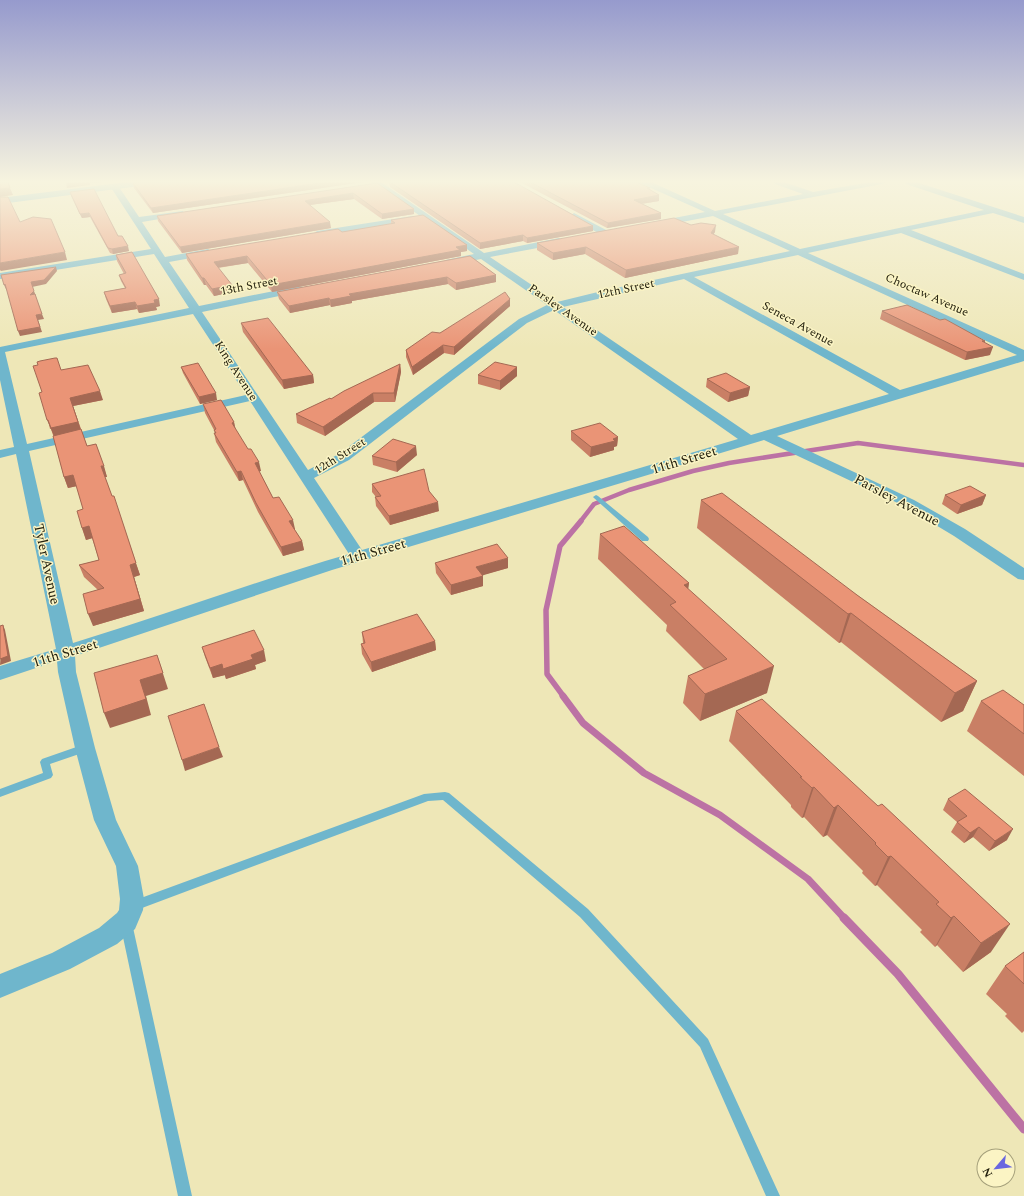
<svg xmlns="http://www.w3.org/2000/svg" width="1024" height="1196" viewBox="0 0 1024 1196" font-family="Spectral,serif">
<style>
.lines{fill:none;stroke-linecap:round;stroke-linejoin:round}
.stream-far3{stroke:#bc72a4;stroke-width:4.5}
.stream-far2{stroke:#bc72a4;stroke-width:5.5}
.stream-far1{stroke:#bc72a4;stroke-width:7}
.stream{stroke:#bc72a4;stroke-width:9}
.service{fill:#6fb6cc;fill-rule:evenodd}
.minor{fill:#6fb6cc;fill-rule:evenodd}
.tertiary{fill:#6fb6cc;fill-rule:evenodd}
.wall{fill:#c97f65}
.shaded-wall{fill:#a46853}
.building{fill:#ea9476;stroke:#a46853}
.labels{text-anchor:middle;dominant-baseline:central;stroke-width:3;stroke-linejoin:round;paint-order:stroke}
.far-street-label{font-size:12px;fill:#24210e;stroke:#fbf4c4}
.street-label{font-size:14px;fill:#24210e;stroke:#fbf4c4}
</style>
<rect width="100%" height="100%" fill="#eee7b7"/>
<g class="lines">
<path class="stream-far3" d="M580 522 594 504 629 490 693 471 729 463 858 443 1024 465"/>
<path class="stream-far2" d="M564 697 547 674 546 610 560 546 581 521"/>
<path class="stream-far1" d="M563 696 583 723 644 773 720 815 808 879 845 919"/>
<path class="stream" d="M844 918 898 974 1024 1129"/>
<path class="service" d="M596 495 598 496 648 537 649 539 648 541H642L594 498 593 497Z
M85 744 88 745 90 748 88 751 50 764 53 775 51 778 0 797V789L43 773 40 762 42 759Z
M445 792 449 793 588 909 708 1039 780 1196H766L700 1047 580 917 443 800 428 801 134 911 130 910 128 906 130 902 424 794Z
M126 918 130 919 132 923 192 1196H178L120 923 122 919Z"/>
<path class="minor" d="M372 182H381L484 253 559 238 562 239 564 241 562 243 559 244 490 257 557 302 602 291 790 251 713 216 656 227 653 226 652 224 653 222 705 212 642 184 641 182H651L715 211 803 194 775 184 774 182H784L813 192 871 182H886L882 184 723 214 800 249 984 210 906 184 905 182H916L1024 217V223L993 213 911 230 1024 274V280L901 233 808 253 1024 350V361L777 436 914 500 965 529 1024 568V580L1018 579 954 536 904 506 764 440 332 570 75 656 76 672 95 748 116 820 138 866 144 899 143 910 135 929 117 944 70 969 0 998V974L52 953 99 928 117 913 119 910 120 899 116 866 94 820 75 748 58 672 57 661 0 680V666L56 649 16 454 0 458V450L14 447 0 380V347L189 308 154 254 0 279V273L151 249 110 186 114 184H117L139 217 183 211 184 213 183 215 142 222 165 257 208 249 213 252 208 255 169 262 199 306 299 286 303 287 304 289 303 291 202 312 308 470 339 454 519 319 547 305 481 259 449 265 446 264 444 262 446 260 474 254ZM798 255 1017 355 900 390 694 277ZM684 279 889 394 751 435 563 307ZM554 310 738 439 362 550 314 478 349 460 527 323ZM193 314 246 395 27 444 5 352ZM250 401 349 554C256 581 165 615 73 643L29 451Z
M574 213 608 231 609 233 608 235H602L571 218 570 216Z
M413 216 416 217 417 219 416 221 317 237 313 234 317 231Z"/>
<path class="tertiary" d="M127 182H153L148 185 0 204V198Z"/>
</g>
<path class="wall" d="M363 182 153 213 134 188 133 183Z
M389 182 593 231 527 243 523 241 480 249 390 187Z
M520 182H641V184L659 195V201L642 204 661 213V219L607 228Z
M377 183 414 209V214L382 219 354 199 310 205 331 228 182 253 158 221 157 216Z
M70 192 118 236 129 251 113 254 110 253 90 217 82 218 71 196Z
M391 220 467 245V251L461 252V256L272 292 248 263 218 268 232 285 233 292 214 296 206 285H204L187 260 186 254 342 232 391 224Z
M691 225 715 232 713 234 738 254 625 278 585 254 553 260 537 250V243Z
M116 255 160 306 156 307 157 310 139 313 137 309 112 313 106 299 104 292 125 288 121 281 119 275 124 274 117 261Z
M470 256 496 275V282L456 290 448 284 352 301V303L331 307 330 305 290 313 279 299 277 292Z
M510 299V306L454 355 444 353 413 375 406 357V350L440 333Z
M882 311 984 342 990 355 965 360 880 319Z
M241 323 313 375 314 383 284 389 243 332Z
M400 364 401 372 395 402H374L325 436 297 423 296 414 331 399Z
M181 367 217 400 200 404 183 373Z
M517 367V376L500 390 478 384V375Z
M61 370 103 400 73 406 87 446 96 444 107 477H105L140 575 134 577 144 611 93 626 98 590 84 577 79 565 99 560 92 538 86 540 82 528 83 509 77 486 68 488 64 477 53 435 51 429H50L42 392Z
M707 379 750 387 748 396 728 402 706 387Z
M203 404 234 422 235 429 261 471H259L273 498 295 529H294L302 541 304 550 283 556 258 512 243 480 239 481 216 442 214 433H215L214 430 205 413Z
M571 431 618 437 617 446 614 447V450L590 457 571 440Z
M417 455 397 472 373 465 372 456Z
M372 484 439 511 390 525 376 506 375 497H376L372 492Z
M945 495H986L982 505 957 514 942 504Z
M701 500 857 595 977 681 963 711 941 722 841 642 839 643 697 528Z
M600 534 689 583 688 589 767 693 700 721 683 703 688 676 704 669 666 631 667 625 598 559Z
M435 563 508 568 482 575 483 586 451 595 436 573Z
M362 632 435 641 436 650 372 672 362 654 361 644 363 643Z
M202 647 266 661 255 665 256 669 226 679 225 675 213 678 205 657Z
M762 699 991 952 963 972 937 945 935 947 920 932 922 930 877 885 875 886 862 873 863 871 827 835 823 837 804 817 802 818 791 807V805L729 741 736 711Z
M981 701 1024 705V776L967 731Z
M948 799 1007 840 989 851 973 837 964 843 951 832 957 822 943 810Z
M1024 952V1032V1031L1022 1033 1005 1016 1007 1014 986 994 1005 966Z"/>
<path class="shaded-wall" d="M73 182H102L90 183V185L67 188 66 183Z
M327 182H363L153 213 151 208Z
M10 188 13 195 0 197V189Z
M353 193 354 199 309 205 305 201Z
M659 195V201L633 205 634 200Z
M414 209V214L382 219V214Z
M89 213 90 217 82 218 80 214Z
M661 213V219L607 228 608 223Z
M330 222 331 228 182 253 180 247Z
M716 225 715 232 710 240 711 233Z
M593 226V231L527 243V238Z
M523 235V241L480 249V243Z
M467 245V251L461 252V256L272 292 271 285Z
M128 246 129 251 113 254 112 249Z
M586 247 585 254 553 260V253Z
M739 247 738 254 625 278 626 270Z
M65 252 67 260 1 271 0 270V263Z
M247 256 248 263 215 268 214 262Z
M56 267 57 271 46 284 32 287 31 282Z
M496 275V282L456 290V283Z
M447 277 448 284 352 301V303L331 307 330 300 349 294Z
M202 278H204L206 285H204Z
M5 284 7 289H6L4 285Z
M232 285 233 292 214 296 212 289Z
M34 291 36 296 30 295Z
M329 298 330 305 290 313 289 306Z
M159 299 160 306 156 307 157 310 139 313 137 306 154 300Z
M510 299V306L454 355V347Z
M135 302 137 309 112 313 110 306Z
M42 314 44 319 38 320 42 332 20 336 18 331 36 315Z
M982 341H985L982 349 993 347 990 355 965 360 967 352Z
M443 345 444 353 413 375 412 367Z
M400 364 401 372 395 402 394 393Z
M517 367V376L500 390V381Z
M313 375 314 383 284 389 282 380Z
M750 387 748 396 728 402 730 393Z
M100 391 103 400 73 406 90 457 54 436 47 420 70 398Z
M216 393 217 400 200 404 199 397Z
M373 393 374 402 325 436 323 427Z
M234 422 236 431 232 423Z
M618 437 617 446 614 447V450L590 457 591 447Z
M416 446 417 455 397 472 396 462Z
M259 462 261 471 257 472 255 463Z
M101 466H104L107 477H105Z
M241 471 243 480 239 481 237 472Z
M73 475 77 486 68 488 64 477Z
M986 495 982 505 957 514 961 505Z
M438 502 439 511 390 525 389 516Z
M117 507 140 575 134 577 144 611 93 626 88 614 130 565Z
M293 520 295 529 291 530 289 521Z
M89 526 93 538 86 540 82 528Z
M302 541 304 550 283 556 281 547Z
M508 558V568L477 577 476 567Z
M483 576V586L451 595V585Z
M689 583 685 610 684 585Z
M851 613 841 642 839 643 848 614Z
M3 625 5 630 11 661 0 665Z
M435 641 436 650 372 672 371 662Z
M264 650 266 661 255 665 256 669 226 679 223 669 251 655Z
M157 655 168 689 146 696 151 715 110 728 104 713 140 680Z
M222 664 225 675 213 678 210 668Z
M774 666 767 693 700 721 705 694Z
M977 681 963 711 941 722 955 693Z
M219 747 223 757 185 771 182 760Z
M814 787 804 817 802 818 812 788Z
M838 805 827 835 823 837 834 808Z
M979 827 973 837 964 843 970 833Z
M1013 829 1007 840 989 851 995 841Z
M891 856 877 885 875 886 888 857Z
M954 916 937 945 935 947 951 918Z
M1010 924 991 952 963 972 981 943Z"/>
<path class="building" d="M0 182H8L10 188 0 189Z
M142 182H327L151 208 133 183Z
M390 182H514L593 226 527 238 523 235 480 243Z
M530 182H636L650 188H647L659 195 634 200 661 213 608 223Z
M377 183 414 209 382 214 353 193 309 200 305 201 330 222 180 247 157 216Z
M94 189 118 236H122L128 246 112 249 108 248 89 213 80 214 70 192Z
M0 197H8L20 222 33 217 51 219 65 252 0 263Z
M423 215 467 245 456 247 460 250 271 285 247 256 214 262 232 285 212 289 204 278H202L186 254 338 229 342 232 395 223 391 220Z
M674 218 691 225 701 223 716 225 711 233 739 247 626 270 586 247 553 253 537 243Z
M132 252 159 299 154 300 155 303 137 306 135 302 110 306 104 292 126 288 119 275 126 273 116 255Z
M470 256 496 275 456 283 447 277 349 294 351 296 330 300 329 298 289 306 277 292Z
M56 267 44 280 31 282 34 291 30 295 35 294 42 314 36 315 40 327 18 331 5 284 4 285 1 275Z
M505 292 510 299 454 347 443 345 412 367 406 350 432 332 440 333Z
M907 305 940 320 945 319 985 341H982L993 347 967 352 882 311Z
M268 318 313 375 282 380 241 323Z
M55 358H57L61 370 88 365 100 391 70 398 78 422 51 428 48 420H47L39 393 42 392 33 366 38 365 37 362 40 361Z
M495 362 517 367 500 381 478 375Z
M198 363 216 393 199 397 181 367Z
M400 364 394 393H373L323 427 296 414 330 398 331 399 344 391Z
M726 373 750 387 730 393 707 379Z
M221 400 234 422 232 423 248 449H251L259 462 255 463 273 498 279 497 293 520 289 521 302 541 281 547 256 503 241 471 237 472 214 433H216L214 430 216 429 203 404Z
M600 423 618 437 613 439 615 441 591 447 571 431Z
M81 429 87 446 96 444 104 466H101L112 496H114L136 563 130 565 140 599 88 614 83 594 104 588 79 565 99 560 89 526 82 528 77 511 83 509 73 475 64 477 53 436Z
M393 439 416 446 396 462 372 456Z
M424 469 429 491 438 502 389 516 375 497 381 496 372 484Z
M970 486 986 495 961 505 945 495Z
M722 493 857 595 977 681 955 693 851 613 848 614 701 500Z
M624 526 689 583 684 585 774 666 705 694 688 676 727 659 670 605 676 602 600 534Z
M497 544 508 558 476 567 483 576 451 585 435 563Z
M417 614 435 641 371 662 361 644 365 643 362 632Z
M3 625 8 656 0 659V626Z
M254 630 264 650 251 655 253 659 223 669 222 664 210 668 202 647Z
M157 655 163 673 140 680 146 699 104 713 94 673Z
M1003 690 1024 705V734L981 701Z
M762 699 878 806 882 804 1010 924 981 943 954 916 951 918 936 904 939 902 891 856 888 857 875 844 876 843 838 805 834 808 814 787 812 788 800 777H802L736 711Z
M204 704 219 747 182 760 168 716Z
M965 789 1013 829 995 841 979 827 970 833 957 822 967 816 948 799Z
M1024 952V984L1005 966Z"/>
<linearGradient id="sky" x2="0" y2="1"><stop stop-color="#969acd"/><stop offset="0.52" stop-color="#f7f4df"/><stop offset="1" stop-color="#f7f4df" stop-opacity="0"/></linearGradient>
<rect width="1024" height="349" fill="url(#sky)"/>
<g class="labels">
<g class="far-street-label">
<text transform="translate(249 286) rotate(-11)">13th Street</text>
<text transform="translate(626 289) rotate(-12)">12th Street</text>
<text transform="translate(927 295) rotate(24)">Choctaw Avenue</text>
<text transform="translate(563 310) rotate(35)">Parsley Avenue</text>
<text transform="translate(798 324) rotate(29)">Seneca Avenue</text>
<text transform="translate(236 371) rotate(57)">King Avenue</text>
<text transform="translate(340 456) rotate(-32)">12th Street</text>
</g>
<g class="street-label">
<text transform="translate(684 460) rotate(-17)">11th Street</text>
<text transform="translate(897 500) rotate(28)">Parsley Avenue</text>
<text transform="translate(373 552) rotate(-16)">11th Street</text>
<text transform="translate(47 564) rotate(78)">Tyler Avenue</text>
<text transform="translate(65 653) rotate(-17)">11th Street</text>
</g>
</g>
<g transform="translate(996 1168) rotate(242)"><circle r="19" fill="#fbf4c4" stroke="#a5a07b"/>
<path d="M0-3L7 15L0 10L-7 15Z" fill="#6966e0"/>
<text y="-6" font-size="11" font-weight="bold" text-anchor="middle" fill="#24210e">N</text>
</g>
</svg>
